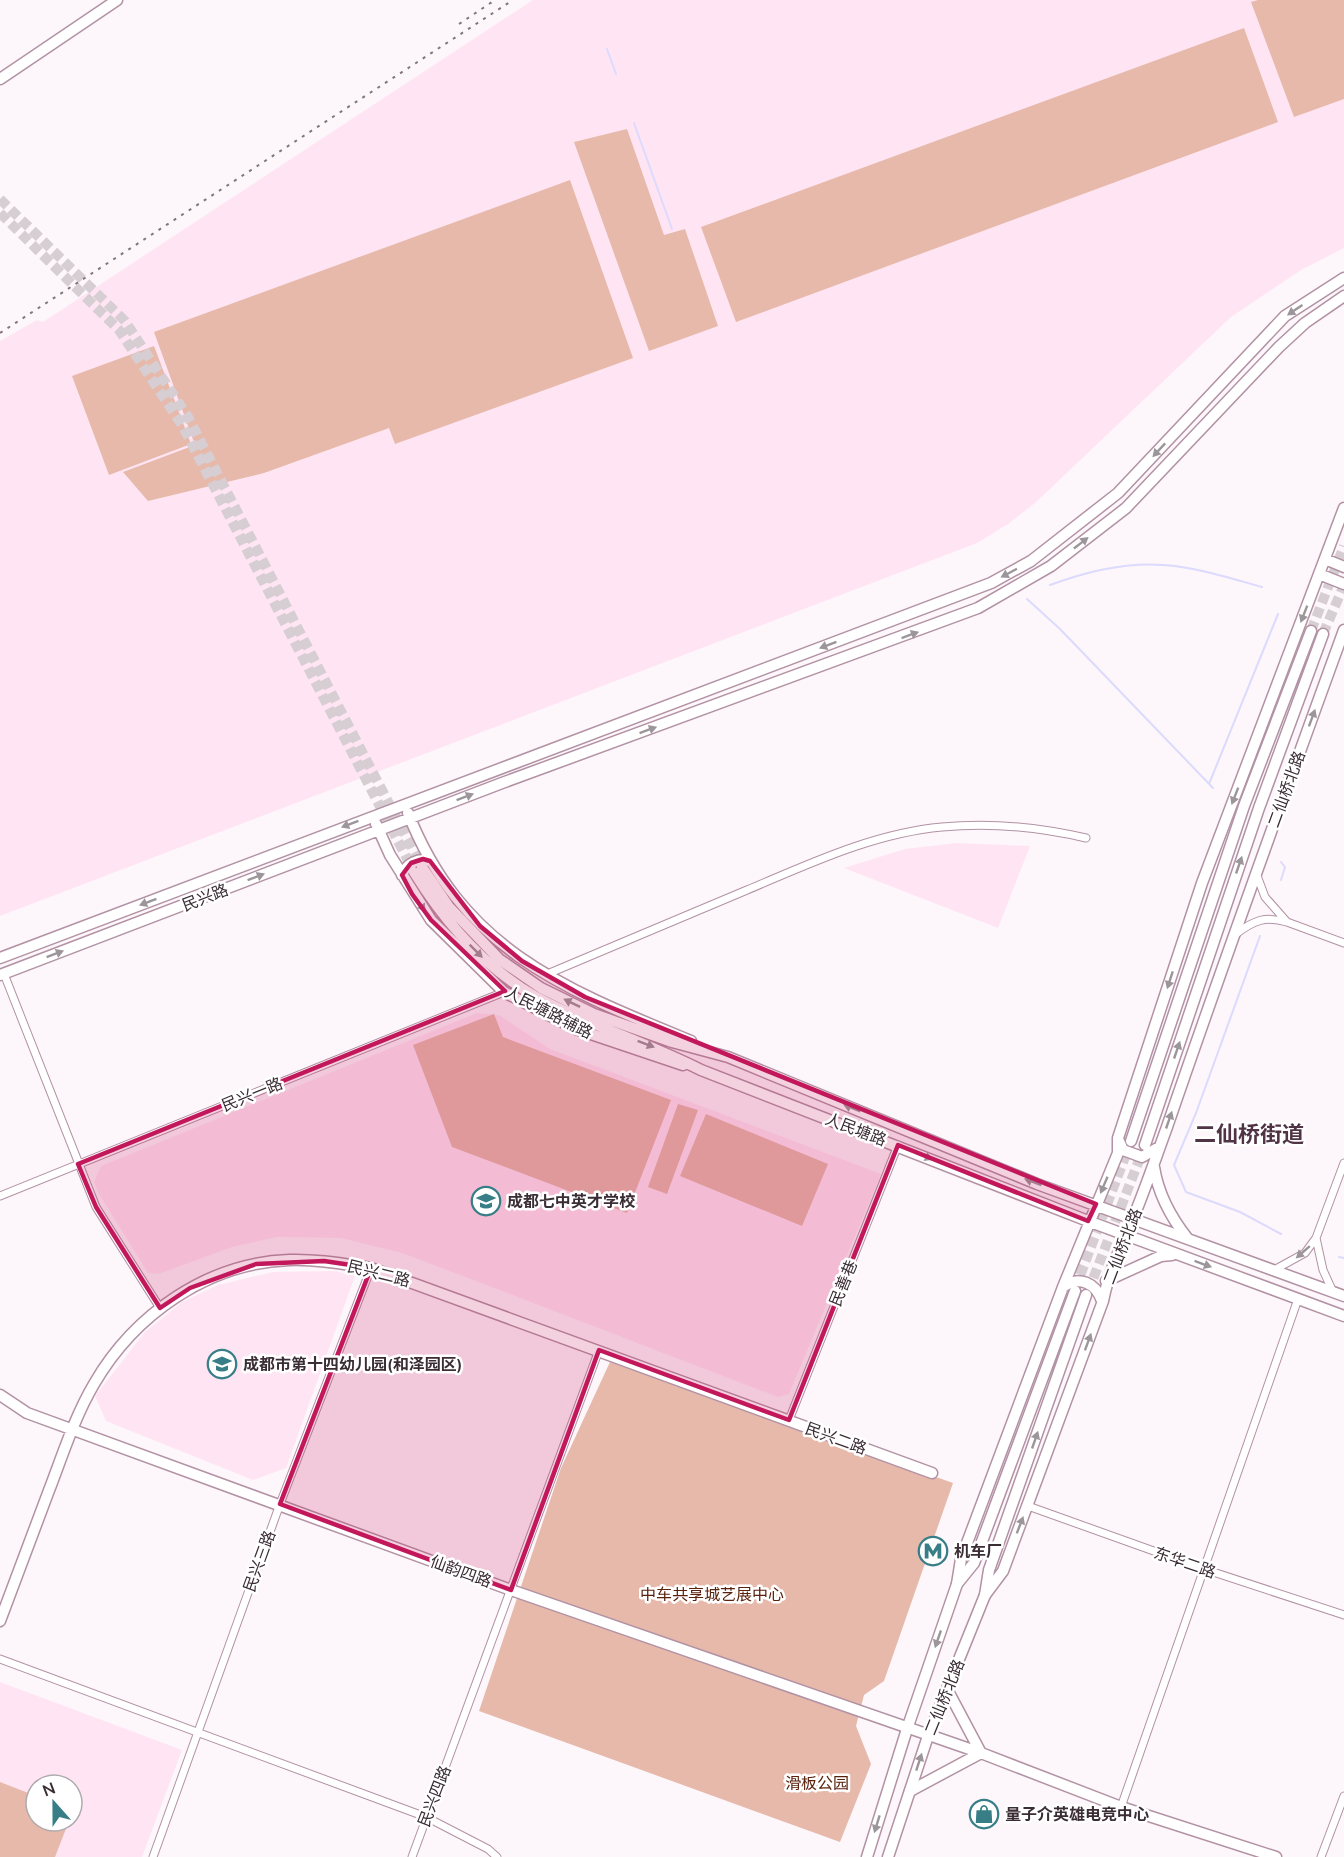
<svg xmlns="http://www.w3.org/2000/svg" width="1344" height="1857" viewBox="0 0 1344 1857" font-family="Mulish,'Noto Sans SC',sans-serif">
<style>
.built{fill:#ffe5f3;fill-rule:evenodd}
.green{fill:#e6b9aa}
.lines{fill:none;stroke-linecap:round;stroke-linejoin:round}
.stream{stroke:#dcdafd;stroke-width:2}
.secondary-tunnel{stroke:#d6ced2;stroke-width:10;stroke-dasharray:10 5;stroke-linecap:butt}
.primary-tunnel{stroke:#d6ced2;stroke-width:10;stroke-dasharray:10 5;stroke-linecap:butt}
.street-casing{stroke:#b292a4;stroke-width:9}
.secondary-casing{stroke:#b292a4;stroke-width:13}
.primary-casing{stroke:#b292a4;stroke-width:13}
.street{stroke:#fff;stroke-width:7}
.secondary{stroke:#fff;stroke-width:10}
.primary{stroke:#fff;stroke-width:10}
.rail{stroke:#81767c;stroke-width:2;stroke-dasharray:3 6;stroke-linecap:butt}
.oneway{fill:#9c969a}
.marked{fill:#c2185b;fill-opacity:0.2;stroke:#c2185b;stroke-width:4.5;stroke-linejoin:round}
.labels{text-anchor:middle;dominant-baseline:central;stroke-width:5;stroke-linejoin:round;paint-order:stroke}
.street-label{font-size:16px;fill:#3a2d34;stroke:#fff}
.poi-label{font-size:16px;font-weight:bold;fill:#3a2d34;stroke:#fff;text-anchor:start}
.park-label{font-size:16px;fill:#5a210d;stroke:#fff}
.district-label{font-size:22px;font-weight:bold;fill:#503445;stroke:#fff}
</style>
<rect width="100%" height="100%" fill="#fdf6fa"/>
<path class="built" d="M533 0H1344V248L1301 270 1231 317 1035 503 1008 524 977 543 0 916V341L37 320 43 322Z
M956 843 1030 846 998 928 844 868 905 849Z
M477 1013 499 1015 550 1049 881 1174 789 1394 778 1397 442 1268 402 1253 341 1238 277 1237 232 1247 159 1274 148 1273 99 1194 94 1182 101 1166Z
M335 1271 355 1276 286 1468 253 1480 106 1421 95 1396 145 1332 182 1302 218 1285 273 1272Z
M0 1682 182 1750 142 1857H0ZM36 1785H72V1821H36Z"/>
<path class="green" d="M1258 0H1344V99L1294 117 1251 2Z
M1244 28 1278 122 736 322 701 227Z
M627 129 664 235 685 229 718 326 649 351 574 142Z
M570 180 633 358 395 444 389 428 264 473 148 501 123 472 195 445 154 332Z
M154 346 191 444 109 475 72 376Z
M494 1014 503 1037 671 1100 627 1213 452 1147 413 1045Z
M678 1104 698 1110 667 1194 648 1187Z
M706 1114 828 1164 802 1226 680 1176Z
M610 1362 953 1483 884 1681 864 1695 856 1726 871 1764 840 1842 479 1711 561 1468Z
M0 1782 36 1796V1821H69L55 1857H0Z"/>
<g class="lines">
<path class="stream" d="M607 49 616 74
M634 123 672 229
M1050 585C1085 572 1125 562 1163 565 1196 567 1230 578 1262 587
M1027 599 1060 629 1213 788
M1209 784 1278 614
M1281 880 1285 867 1281 862
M1260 936 1196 1113 1174 1165 1186 1192 1240 1212 1281 1234
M1339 1257 1344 1258"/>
<path class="secondary-tunnel" d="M0 199 125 321 188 417 422 867
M0 213 119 330 182 425 414 872"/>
<path class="primary-tunnel" d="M1311 631 1344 546
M1323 634 1344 585
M1075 1289 1131 1141
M1088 1292 1143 1150"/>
<g class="street-casing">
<path id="street" d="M1287 922 1344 943
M1236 934C1254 920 1265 916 1287 922L1265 897 1256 873
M4 974 96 1207 160 1308
M545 975C613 947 680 918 747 890 809 864 874 833 942 827 992 822 1038 827 1086 838
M0 1196 504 992
M1316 1238 1344 1163
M1274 1270 1305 1253 1316 1238 1323 1270 1333 1292
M789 1420 898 1145
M1028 1506 1204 1569 1344 1615
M0 1659 426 1817 488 1849 497 1857
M1121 1807 1298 1299
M153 1857 280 1504 371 1268
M412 1857 599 1350
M1321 1857 1344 1796"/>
</g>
<g class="secondary-casing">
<path id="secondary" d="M0 79 117 0
M1325 559 1344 567
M1319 574 1344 584
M408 813C462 950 564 989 691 1041
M376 824 390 855 431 920 504 992 576 1029 683 1065
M422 867 449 907 499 959 541 988 594 1014 672 1042 728 1057 1037 1184 1344 1296
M414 872C445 922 486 969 538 998 591 1026 648 1043 701 1070L1088 1221 1344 1316
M402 875C407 863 418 858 430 861
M0 958 991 583 1031 561 1118 493 1285 316 1344 278
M0 975 502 783 978 608 1051 566 1126 508 1279 347 1305 323 1344 296
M1119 1141 1123 1150 1142 1157 1159 1147
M1154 1167C1158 1193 1172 1219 1188 1239
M1106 1281 1161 1256 1172 1255
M1063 1287C1079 1275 1096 1283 1102 1301
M0 1395 27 1413 511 1590 981 1753 1121 1807 1276 1857
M957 1584 961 1559 1063 1287 1118 1153V1138L1202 883 1344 508
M985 1595 1003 1571 1103 1301C1109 1270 1122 1245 1134 1216 1146 1187 1156 1157 1167 1127 1224 961 1284 795 1344 630
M0 1621C16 1579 32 1536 48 1493 62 1457 74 1418 94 1384 134 1315 207 1263 289 1260 317 1259 344 1264 371 1268L932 1473
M910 1791 981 1753 947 1689"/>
</g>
<g class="primary-casing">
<path id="primary" d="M1131 1141 1244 806 1311 631
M1145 1145 1259 808 1323 634
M867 1857 907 1729 957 1584 974 1563 1075 1291
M888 1857 928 1736 985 1595 989 1570 1086 1295"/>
</g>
<use href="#street" class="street"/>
<use href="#secondary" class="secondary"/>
<use href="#primary" class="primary"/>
<path class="rail" d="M459 24 495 0
M0 333 513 0"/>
</g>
<defs><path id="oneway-solid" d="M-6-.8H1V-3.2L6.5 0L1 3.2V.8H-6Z" transform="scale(1.5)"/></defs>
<g class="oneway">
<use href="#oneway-solid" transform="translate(1295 310) rotate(146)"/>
<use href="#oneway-solid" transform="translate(1159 450) rotate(133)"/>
<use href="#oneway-solid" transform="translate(1081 543) rotate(-38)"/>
<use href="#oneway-solid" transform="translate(1009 573) rotate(152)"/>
<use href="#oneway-solid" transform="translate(1304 614) rotate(111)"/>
<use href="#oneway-solid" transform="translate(910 635) rotate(-20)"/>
<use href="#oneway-solid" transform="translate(828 645) rotate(159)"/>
<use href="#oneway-solid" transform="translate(1312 718) rotate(-70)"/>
<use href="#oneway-solid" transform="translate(648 730) rotate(-20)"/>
<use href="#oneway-solid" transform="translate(1235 796) rotate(111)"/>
<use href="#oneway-solid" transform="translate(465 797) rotate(-21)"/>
<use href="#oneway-solid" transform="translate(350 824) rotate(159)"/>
<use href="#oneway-solid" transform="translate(1239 865) rotate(-71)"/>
<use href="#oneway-solid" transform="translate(256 877) rotate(-21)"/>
<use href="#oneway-solid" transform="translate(148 902) rotate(159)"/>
<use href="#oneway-solid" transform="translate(420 904) rotate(55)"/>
<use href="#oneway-solid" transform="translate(476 951) rotate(45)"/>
<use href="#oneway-solid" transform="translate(55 954) rotate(-21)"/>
<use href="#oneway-solid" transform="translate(1170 980) rotate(108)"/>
<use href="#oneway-solid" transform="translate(572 1003) rotate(-154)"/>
<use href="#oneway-solid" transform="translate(646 1044) rotate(21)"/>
<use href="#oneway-solid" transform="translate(1177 1050) rotate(-71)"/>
<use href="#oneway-solid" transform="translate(852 1108) rotate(-158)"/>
<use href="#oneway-solid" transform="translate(1169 1120) rotate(-71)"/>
<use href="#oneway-solid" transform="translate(924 1156) rotate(22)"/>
<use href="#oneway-solid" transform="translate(1033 1182) rotate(-159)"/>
<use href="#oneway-solid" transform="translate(1104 1185) rotate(113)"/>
<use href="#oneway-solid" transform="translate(1303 1252) rotate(139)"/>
<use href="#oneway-solid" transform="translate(1203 1264) rotate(20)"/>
<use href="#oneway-solid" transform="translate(1088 1342) rotate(-70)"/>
<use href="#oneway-solid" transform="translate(1035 1440) rotate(-71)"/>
<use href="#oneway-solid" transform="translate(1020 1525) rotate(-69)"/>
<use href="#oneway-solid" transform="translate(938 1639) rotate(109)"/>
<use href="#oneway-solid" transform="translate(919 1762) rotate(-72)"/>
<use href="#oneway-solid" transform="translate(877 1824) rotate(107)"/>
</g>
<path class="marked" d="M423 859 430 861 480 926 522 961 585 997 1096 1204 1088 1221 898 1145 789 1420 599 1350 511 1590 280 1504 371 1268 324 1261 256 1264 190 1288 160 1308 96 1207 78 1164 505 991 431 920 412 894 402 875 411 863Z"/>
<defs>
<g id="school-ring" transform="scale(1.5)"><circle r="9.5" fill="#fff" stroke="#377e87" stroke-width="1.5"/><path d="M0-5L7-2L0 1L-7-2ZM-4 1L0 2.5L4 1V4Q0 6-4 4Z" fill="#377e87"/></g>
<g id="metro-ring" transform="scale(1.5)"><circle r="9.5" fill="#fff" stroke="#377e87" stroke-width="1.5"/><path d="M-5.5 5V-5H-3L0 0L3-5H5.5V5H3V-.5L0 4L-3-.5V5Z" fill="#377e87"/></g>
<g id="shop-ring" transform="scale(1.5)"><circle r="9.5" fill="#fff" stroke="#377e87" stroke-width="1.5"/><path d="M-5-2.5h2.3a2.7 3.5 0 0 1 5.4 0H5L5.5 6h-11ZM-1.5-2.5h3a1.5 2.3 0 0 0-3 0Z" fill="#377e87"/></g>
</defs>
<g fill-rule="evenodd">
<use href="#school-ring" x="486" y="1201"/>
<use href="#school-ring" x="222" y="1364"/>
<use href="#metro-ring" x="933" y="1551"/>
<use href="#shop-ring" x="984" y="1814"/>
</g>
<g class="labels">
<g class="street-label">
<text transform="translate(1286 789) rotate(-70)">二仙桥北路</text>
<text transform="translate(205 897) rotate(-21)">民兴路</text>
<text transform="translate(549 1012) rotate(27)">人民塘路辅路</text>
<text transform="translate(252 1094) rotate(-22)">民兴一路</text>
<text transform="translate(856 1129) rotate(21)">人民塘路</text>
<text transform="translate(1122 1246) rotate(-69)">二仙桥北路</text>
<text transform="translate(379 1273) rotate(14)">民兴二路</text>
<text transform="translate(843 1283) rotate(-68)">民善巷</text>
<text transform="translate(836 1438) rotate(20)">民兴二路</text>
<text transform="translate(259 1561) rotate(-70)">民兴三路</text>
<text transform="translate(1185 1562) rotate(19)">东华二路</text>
<text transform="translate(461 1571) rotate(20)">仙韵四路</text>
<text transform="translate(944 1697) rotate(-68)">二仙桥北路</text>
<text transform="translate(434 1796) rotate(-69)">民兴四路</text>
</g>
<g class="poi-label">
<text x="507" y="1201">成都七中英才学校</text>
<text x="243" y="1364">成都市第十四幼儿园(和泽园区)</text>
<text x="954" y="1551">机车厂</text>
<text x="1005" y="1814">量子介英雄电竞中心</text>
</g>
<g class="park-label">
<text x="712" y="1594">中车共享城艺展中心</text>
<text x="817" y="1783">滑板公园</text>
</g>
<g class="district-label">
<text x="1249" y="1134">二仙桥街道</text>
</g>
</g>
<g transform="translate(54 1803) rotate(339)"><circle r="28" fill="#ffffff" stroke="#b0abae" stroke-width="1.5"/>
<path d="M0-4.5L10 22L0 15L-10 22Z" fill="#377e87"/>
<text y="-9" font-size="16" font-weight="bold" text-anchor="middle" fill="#3a2d34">N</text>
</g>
</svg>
